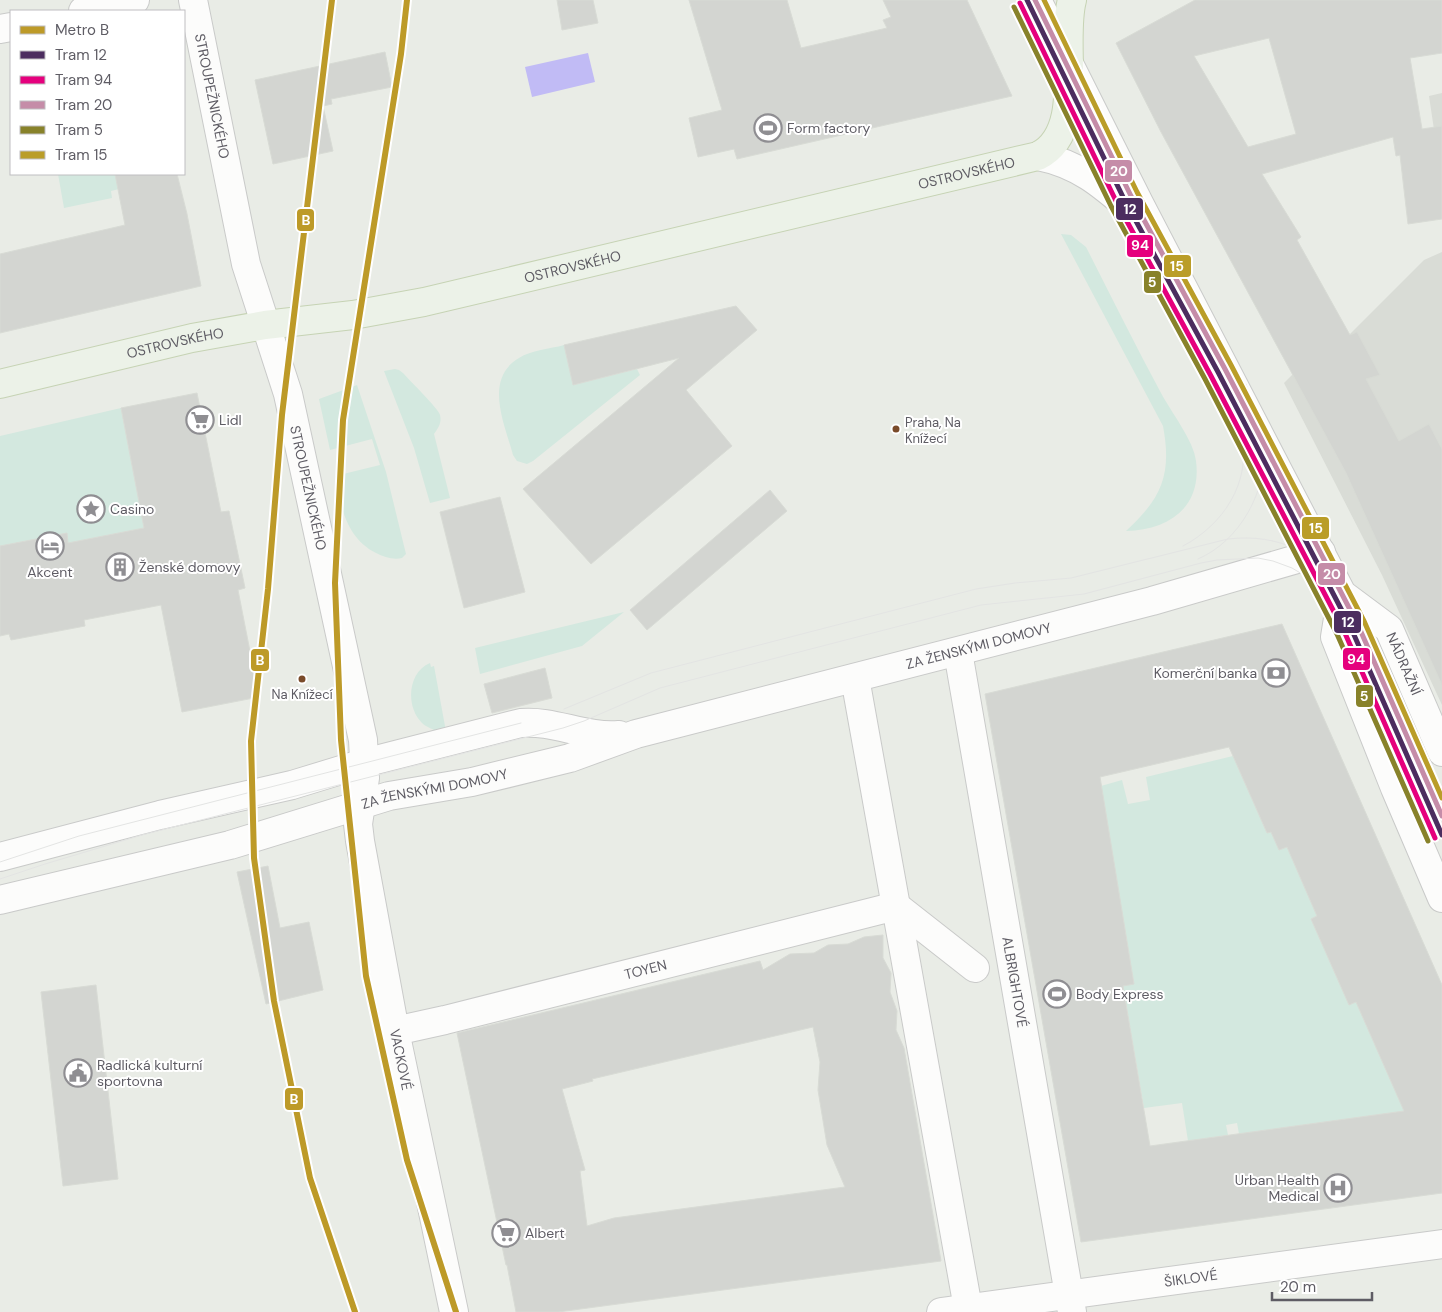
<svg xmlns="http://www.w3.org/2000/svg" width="1442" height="1312" viewBox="0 0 1442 1312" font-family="'DM Sans',sans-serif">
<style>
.industrial{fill:#d9dcd6}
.green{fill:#d3e8df}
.water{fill:#c1bbf5}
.building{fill:#d3d5d1;stroke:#d8dbd5;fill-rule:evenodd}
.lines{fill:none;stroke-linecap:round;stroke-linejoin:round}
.minor-casing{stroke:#c9cac9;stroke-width:30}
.major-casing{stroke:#c6d3b4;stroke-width:30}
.minor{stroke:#fcfcfb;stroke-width:28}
.major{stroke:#ecf2e8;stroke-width:28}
.tram{stroke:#e3e4e3;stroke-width:1}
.tram-1-casing{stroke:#fff;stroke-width:9}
.tram-2-casing{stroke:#fff;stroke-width:9}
.tram-3-casing{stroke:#fff;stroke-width:9}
.tram-4-casing{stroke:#fff;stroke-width:9}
.tram-5-casing{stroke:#fff;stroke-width:9}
.tram-1{stroke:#4c2d5f;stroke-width:5}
.tram-2{stroke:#e5007d;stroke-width:5}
.tram-3{stroke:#c58ca8;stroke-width:5}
.tram-4{stroke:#88822a;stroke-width:5}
.tram-5{stroke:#ba9d28;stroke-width:5}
.metro-1-casing{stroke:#fff;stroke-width:10}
.metro-1{stroke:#bd9a28;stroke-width:6}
.bus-dot{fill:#7a4b2a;stroke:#fff;stroke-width:2}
.labels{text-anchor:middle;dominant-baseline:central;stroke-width:4;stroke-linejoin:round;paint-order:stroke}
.bus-label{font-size:13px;fill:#5e5c64;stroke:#fff;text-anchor:start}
.street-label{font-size:14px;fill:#5e5c64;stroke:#fff}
.poi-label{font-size:14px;fill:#5e5c64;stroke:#fff;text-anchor:start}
.line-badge{stroke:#fff;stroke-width:2}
.badge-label{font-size:14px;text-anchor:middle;font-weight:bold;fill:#fff}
</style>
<rect width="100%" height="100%" fill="#e9ece6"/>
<path class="industrial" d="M1442 93V183L1429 96Z
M1442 252V705L1382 575 1284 383 1293 374 1350 334 1424 260Z"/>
<path class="green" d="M58 174H115L117 179 123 188 111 191 112 198 64 208Z
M1061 234 1071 235 1086 247C1111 296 1135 345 1161 393 1171 412 1194 441 1196 461 1202 508 1168 530 1126 531 1162 498 1172 474 1163 426Z
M564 345 573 385 637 369 640 375 533 461 527 464 517 461 513 455C505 425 483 379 519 358 531 350 550 349 564 345Z
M395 369 399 370 403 373C409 380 439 409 440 415 442 423 438 428 434 434L450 498 430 503 414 448 384 371Z
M357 385 386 472 405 550 406 554 402 558C393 560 384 557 376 553 345 537 341 506 335 476L380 465 372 439 330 450 319 399Z
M121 408 144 528 68 543 67 534 0 546V436Z
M624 612 582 646 480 674 475 648Z
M430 663 431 667 434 666 445 726V729L439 732C433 729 426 727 422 723 405 706 408 672 430 663Z
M1233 756 1267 833 1271 832 1279 850 1287 847 1317 916 1311 919 1349 1005 1356 1002 1405 1111 1239 1134 1237 1123 1226 1125 1228 1135 1188 1141 1182 1103 1144 1108 1123 986 1134 983 1101 786 1122 780 1128 804 1150 800 1146 777Z"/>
<path class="water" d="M588 53 595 82 532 97 525 67Z"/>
<path class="building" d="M557 0H593L598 23 562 30Z
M689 0H787L801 48 887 28 883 20 891 17 883 0H967L1012 96 737 159 734 149 698 157 689 118 722 110Z
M1195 0H1442V53L1410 58 1422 129 1442 126V219L1408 224 1400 155 1396 156 1393 137 1262 174 1301 237 1297 240 1350 335 1357 332 1380 375 1366 379 1399 441 1429 424 1442 449V685L1346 473 1161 132 1116 43ZM1269 38 1296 134 1248 147 1194 56Z
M385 52 392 87 331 99 332 104 323 106 333 151 273 164 255 80Z
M115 174H177L187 214 201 286 0 333V254L125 225Z
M736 306 757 330 686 390 732 446 591 564 523 489 679 358 573 385 564 345Z
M197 393 221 512 229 511 245 588 238 590 259 697 182 712 161 605 84 620 85 626 11 640 9 634 0 636V546L67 533 68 543 144 528 121 408Z
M770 490 787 511 647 630 630 610Z
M500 497 525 592 464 608 440 512Z
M1282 624 1442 985V1193L1081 1242 985 694ZM1229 747 1267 833 1271 832 1279 850 1287 847 1317 916 1311 919 1349 1005 1356 1002 1404 1111 1150 1146 1123 986 1134 984 1100 777Z
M545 668 552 698 492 713 484 684Z
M268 866 280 928 309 922 323 990 266 1004 237 872Z
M883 935V958L891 973 890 992 897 1011 896 1030 904 1048 941 1261 558 1312H516L507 1265H506L457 1033 760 961 763 970 790 954 814 953 828 945 848 944 864 937ZM813 1027 820 1062 818 1090 827 1145 845 1187 614 1218 587 1226 580 1171 585 1170 562 1089 593 1081 592 1079Z
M96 985 118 1179 63 1186 41 992Z"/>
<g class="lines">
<g class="minor-casing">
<g id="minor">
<path id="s1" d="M193 0 246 264 288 394 363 740 365 778 358 824 360 841 395 1031 454 1312"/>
<path id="s2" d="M1037 0 1139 203 1342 594 1389 629 1442 752"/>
<path d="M83 11 135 0"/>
<path d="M0 29 11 27"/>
<path d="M1038 156C1084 165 1108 190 1142 219"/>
<path d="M1342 594 1335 637 1395 788 1442 898"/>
<path id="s3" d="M958 652 1072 1312"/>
<path d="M855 678 968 1308"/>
<path d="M0 857 160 815 292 785 364 763 521 723C554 720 585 738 619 735"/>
<path id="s4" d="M0 900 230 845 389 796 472 782 570 758 636 734 1152 601 1321 552"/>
<path d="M896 906 975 968"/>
<path id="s5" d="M395 1031 445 1020 896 906"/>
<path id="s6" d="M941 1312 1442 1244"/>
</g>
</g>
<g class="major-casing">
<g id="major">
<path id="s7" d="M0 384 192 338 265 325 353 315 424 302 1038 156C1087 132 1060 44 1072 0"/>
</g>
</g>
<use href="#minor" class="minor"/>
<use href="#major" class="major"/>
<path class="tram" d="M1183 546C1223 525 1251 483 1242 436 1237 414 1226 393 1218 372
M1198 559C1240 541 1267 491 1264 447 1262 425 1253 404 1246 384
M564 709 651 673 976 589 1015 583 1071 578 1228 539C1280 533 1318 554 1351 593
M0 862 79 836 521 723
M0 879 45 864 142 835 563 728 584 721 660 688 981 605 1084 594 1201 563 1217 560 1258 558 1273 561 1292 568 1302 574 1323 591 1351 628"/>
<g class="tram-1-casing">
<path id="tram-1" d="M1027 0 1124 199 1218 372 1351 628 1442 835"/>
</g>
<g class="tram-2-casing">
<path id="tram-2" d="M1020 3 1117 203 1211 376 1344 631 1435 838"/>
</g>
<g class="tram-3-casing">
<path id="tram-3" d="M1035 0 1131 196 1225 369 1358 625 1442 816"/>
</g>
<g class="tram-4-casing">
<path id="tram-4" d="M1014 7 1111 206 1205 379 1337 634 1428 841"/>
</g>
<g class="tram-5-casing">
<path id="tram-5" d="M1044 0 1137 192 1231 365 1364 621 1442 798"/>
</g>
<use href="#tram-1" class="tram-1"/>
<use href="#tram-2" class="tram-2"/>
<use href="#tram-3" class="tram-3"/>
<use href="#tram-4" class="tram-4"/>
<use href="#tram-5" class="tram-5"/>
<g class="metro-1-casing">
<path id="metro-1" d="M332 0 282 415 268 589 251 741 254 858 274 1001 310 1178 355 1312
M407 0 401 54 343 420 335 583 341 740 366 976 407 1160 456 1312"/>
</g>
<use href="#metro-1" class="metro-1"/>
</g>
<defs>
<g id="stadium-ring" transform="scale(1.4375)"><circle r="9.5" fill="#fff" stroke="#8f8e92" stroke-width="1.5"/><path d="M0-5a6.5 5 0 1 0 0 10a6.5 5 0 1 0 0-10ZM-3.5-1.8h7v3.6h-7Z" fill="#8f8e92"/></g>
<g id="supermarket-ring" transform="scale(1.4375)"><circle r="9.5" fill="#fff" stroke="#8f8e92" stroke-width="1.5"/><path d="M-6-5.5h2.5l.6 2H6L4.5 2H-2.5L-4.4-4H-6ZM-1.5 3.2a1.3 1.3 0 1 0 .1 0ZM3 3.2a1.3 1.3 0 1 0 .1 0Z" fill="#8f8e92"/></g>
<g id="sight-ring" transform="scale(1.4375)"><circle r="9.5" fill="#fff" stroke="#8f8e92" stroke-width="1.5"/><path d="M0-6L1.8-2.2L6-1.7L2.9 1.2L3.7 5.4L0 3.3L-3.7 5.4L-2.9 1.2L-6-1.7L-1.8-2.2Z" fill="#8f8e92"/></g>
<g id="hotel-ring" transform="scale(1.4375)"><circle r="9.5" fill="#fff" stroke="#8f8e92" stroke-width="1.5"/><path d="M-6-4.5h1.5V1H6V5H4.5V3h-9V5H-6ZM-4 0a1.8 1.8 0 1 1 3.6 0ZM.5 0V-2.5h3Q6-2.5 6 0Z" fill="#8f8e92"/></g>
<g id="building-ring" transform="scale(1.4375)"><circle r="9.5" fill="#fff" stroke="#8f8e92" stroke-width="1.5"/><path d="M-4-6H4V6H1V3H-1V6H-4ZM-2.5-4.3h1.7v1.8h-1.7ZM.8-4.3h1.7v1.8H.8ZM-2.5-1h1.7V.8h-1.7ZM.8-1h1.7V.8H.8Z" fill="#8f8e92"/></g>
<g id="bank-ring" transform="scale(1.4375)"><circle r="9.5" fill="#fff" stroke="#8f8e92" stroke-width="1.5"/><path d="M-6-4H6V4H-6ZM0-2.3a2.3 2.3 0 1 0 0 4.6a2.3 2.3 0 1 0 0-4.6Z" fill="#8f8e92"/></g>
<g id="civic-ring" transform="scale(1.4375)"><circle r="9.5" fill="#fff" stroke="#8f8e92" stroke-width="1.5"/><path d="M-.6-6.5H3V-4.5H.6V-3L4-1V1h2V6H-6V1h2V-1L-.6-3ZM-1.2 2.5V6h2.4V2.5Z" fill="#8f8e92"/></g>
<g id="hospital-ring" transform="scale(1.4375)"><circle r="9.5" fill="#fff" stroke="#8f8e92" stroke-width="1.5"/><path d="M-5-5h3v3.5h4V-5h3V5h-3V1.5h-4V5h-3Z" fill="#8f8e92"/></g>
</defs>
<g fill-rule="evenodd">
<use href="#stadium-ring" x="768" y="128"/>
<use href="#supermarket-ring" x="200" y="420"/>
<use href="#sight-ring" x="91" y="509"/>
<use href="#hotel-ring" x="50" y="546"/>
<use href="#building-ring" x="120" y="567"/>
<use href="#bank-ring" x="1276" y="673"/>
<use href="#stadium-ring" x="1057" y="994"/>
<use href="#civic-ring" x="78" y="1073"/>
<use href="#hospital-ring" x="1338" y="1188"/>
<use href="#supermarket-ring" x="506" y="1233"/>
</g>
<g class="bus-dot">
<circle cx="896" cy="429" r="4.5"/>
<circle cx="302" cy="679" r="4.5"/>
</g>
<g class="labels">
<g class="bus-label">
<text x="905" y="422">Praha, Na<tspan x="905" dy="16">Knížecí</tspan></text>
<text x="302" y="694" text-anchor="middle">Na Knížecí</text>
</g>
<g class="street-label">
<text stroke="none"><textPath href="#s1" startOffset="98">STROUPEŽNICKÉHO</textPath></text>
<text stroke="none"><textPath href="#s7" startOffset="990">OSTROVSKÉHO</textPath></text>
<text stroke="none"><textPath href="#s7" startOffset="585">OSTROVSKÉHO</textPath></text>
<text stroke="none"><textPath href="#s7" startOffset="180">OSTROVSKÉHO</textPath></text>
<text stroke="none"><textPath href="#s1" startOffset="502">STROUPEŽNICKÉHO</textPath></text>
<text stroke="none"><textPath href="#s4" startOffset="1012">ZA ŽENSKÝMI DOMOVY</textPath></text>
<text stroke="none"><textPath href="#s2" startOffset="764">NÁDRAŽNÍ</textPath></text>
<text stroke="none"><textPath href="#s4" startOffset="449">ZA ŽENSKÝMI DOMOVY</textPath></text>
<text stroke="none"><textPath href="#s5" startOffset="258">TOYEN</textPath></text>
<text stroke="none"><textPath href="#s3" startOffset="335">ALBRIGHTOVÉ</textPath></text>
<text stroke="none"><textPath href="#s1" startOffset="1084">VACKOVÉ</textPath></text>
<text stroke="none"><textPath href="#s6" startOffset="252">ŠIKLOVÉ</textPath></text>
</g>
<g class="poi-label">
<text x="787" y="128">Form factory</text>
<text x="219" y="420">Lidl</text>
<text x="110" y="509">Casino</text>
<text x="139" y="567">Ženské domovy</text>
<text x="50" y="572" text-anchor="middle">Akcent</text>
<text x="1257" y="673" text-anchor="end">Komerční banka</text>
<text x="1076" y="994">Body Express</text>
<text x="97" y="1065">Radlická kulturní<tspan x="97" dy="16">sportovna</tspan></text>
<text x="1319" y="1180" text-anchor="end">Urban Health<tspan x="1319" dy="16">Medical</tspan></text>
<text x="525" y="1233">Albert</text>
</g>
</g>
<g class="line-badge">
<rect x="1104" y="159" width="29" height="24" rx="5" fill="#c58ca8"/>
<rect x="1115" y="197" width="29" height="24" rx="5" fill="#4c2d5f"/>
<rect x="296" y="208" width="19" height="24" rx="5" fill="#bd9a28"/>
<rect x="1126" y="234" width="28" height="24" rx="5" fill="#e5007d"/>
<rect x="1163" y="254" width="29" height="24" rx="5" fill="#ba9d28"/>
<rect x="1143" y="270" width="19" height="24" rx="5" fill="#88822a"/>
<rect x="1301" y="516" width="29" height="24" rx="5" fill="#ba9d28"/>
<rect x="1317" y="562" width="29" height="24" rx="5" fill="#c58ca8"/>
<rect x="1333" y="610" width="29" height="24" rx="5" fill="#4c2d5f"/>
<rect x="1342" y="647" width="29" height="24" rx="5" fill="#e5007d"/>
<rect x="250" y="648" width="20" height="24" rx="5" fill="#bd9a28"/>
<rect x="1355" y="684" width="19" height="24" rx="5" fill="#88822a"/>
<rect x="284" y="1087" width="20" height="24" rx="5" fill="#bd9a28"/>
</g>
<g class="badge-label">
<text x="1119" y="176">20</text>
<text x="1130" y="214">12</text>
<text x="306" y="225">B</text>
<text x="1140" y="250">94</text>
<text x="1177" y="271">15</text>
<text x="1152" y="287">5</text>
<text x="1316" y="533">15</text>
<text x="1332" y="579">20</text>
<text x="1348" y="627">12</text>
<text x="1356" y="664">94</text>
<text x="260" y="665">B</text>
<text x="1364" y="701">5</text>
<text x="294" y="1104">B</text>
</g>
<rect x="10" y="10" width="175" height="165" fill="#ffffff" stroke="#bfbec1"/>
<rect x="20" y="26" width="25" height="8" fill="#bd9a28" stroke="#bfbec1"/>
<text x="55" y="35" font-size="15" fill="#5e5c64">Metro B</text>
<rect x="20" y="51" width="25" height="8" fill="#4c2d5f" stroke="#bfbec1"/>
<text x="55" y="60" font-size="15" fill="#5e5c64">Tram 12</text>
<rect x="20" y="76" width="25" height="8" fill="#e5007d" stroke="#bfbec1"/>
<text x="55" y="85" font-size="15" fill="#5e5c64">Tram 94</text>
<rect x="20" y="101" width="25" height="8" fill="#c58ca8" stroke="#bfbec1"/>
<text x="55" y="110" font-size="15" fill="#5e5c64">Tram 20</text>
<rect x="20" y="126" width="25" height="8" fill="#88822a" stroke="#bfbec1"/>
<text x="55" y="135" font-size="15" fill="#5e5c64">Tram 5</text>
<rect x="20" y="151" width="25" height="8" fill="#ba9d28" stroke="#bfbec1"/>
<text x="55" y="160" font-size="15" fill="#5e5c64">Tram 15</text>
<path d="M1272 1292v8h100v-8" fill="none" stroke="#5e5c64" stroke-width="2.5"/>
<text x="1280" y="1292" font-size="15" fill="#5e5c64" stroke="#ffffff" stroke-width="4" paint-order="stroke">20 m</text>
</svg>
